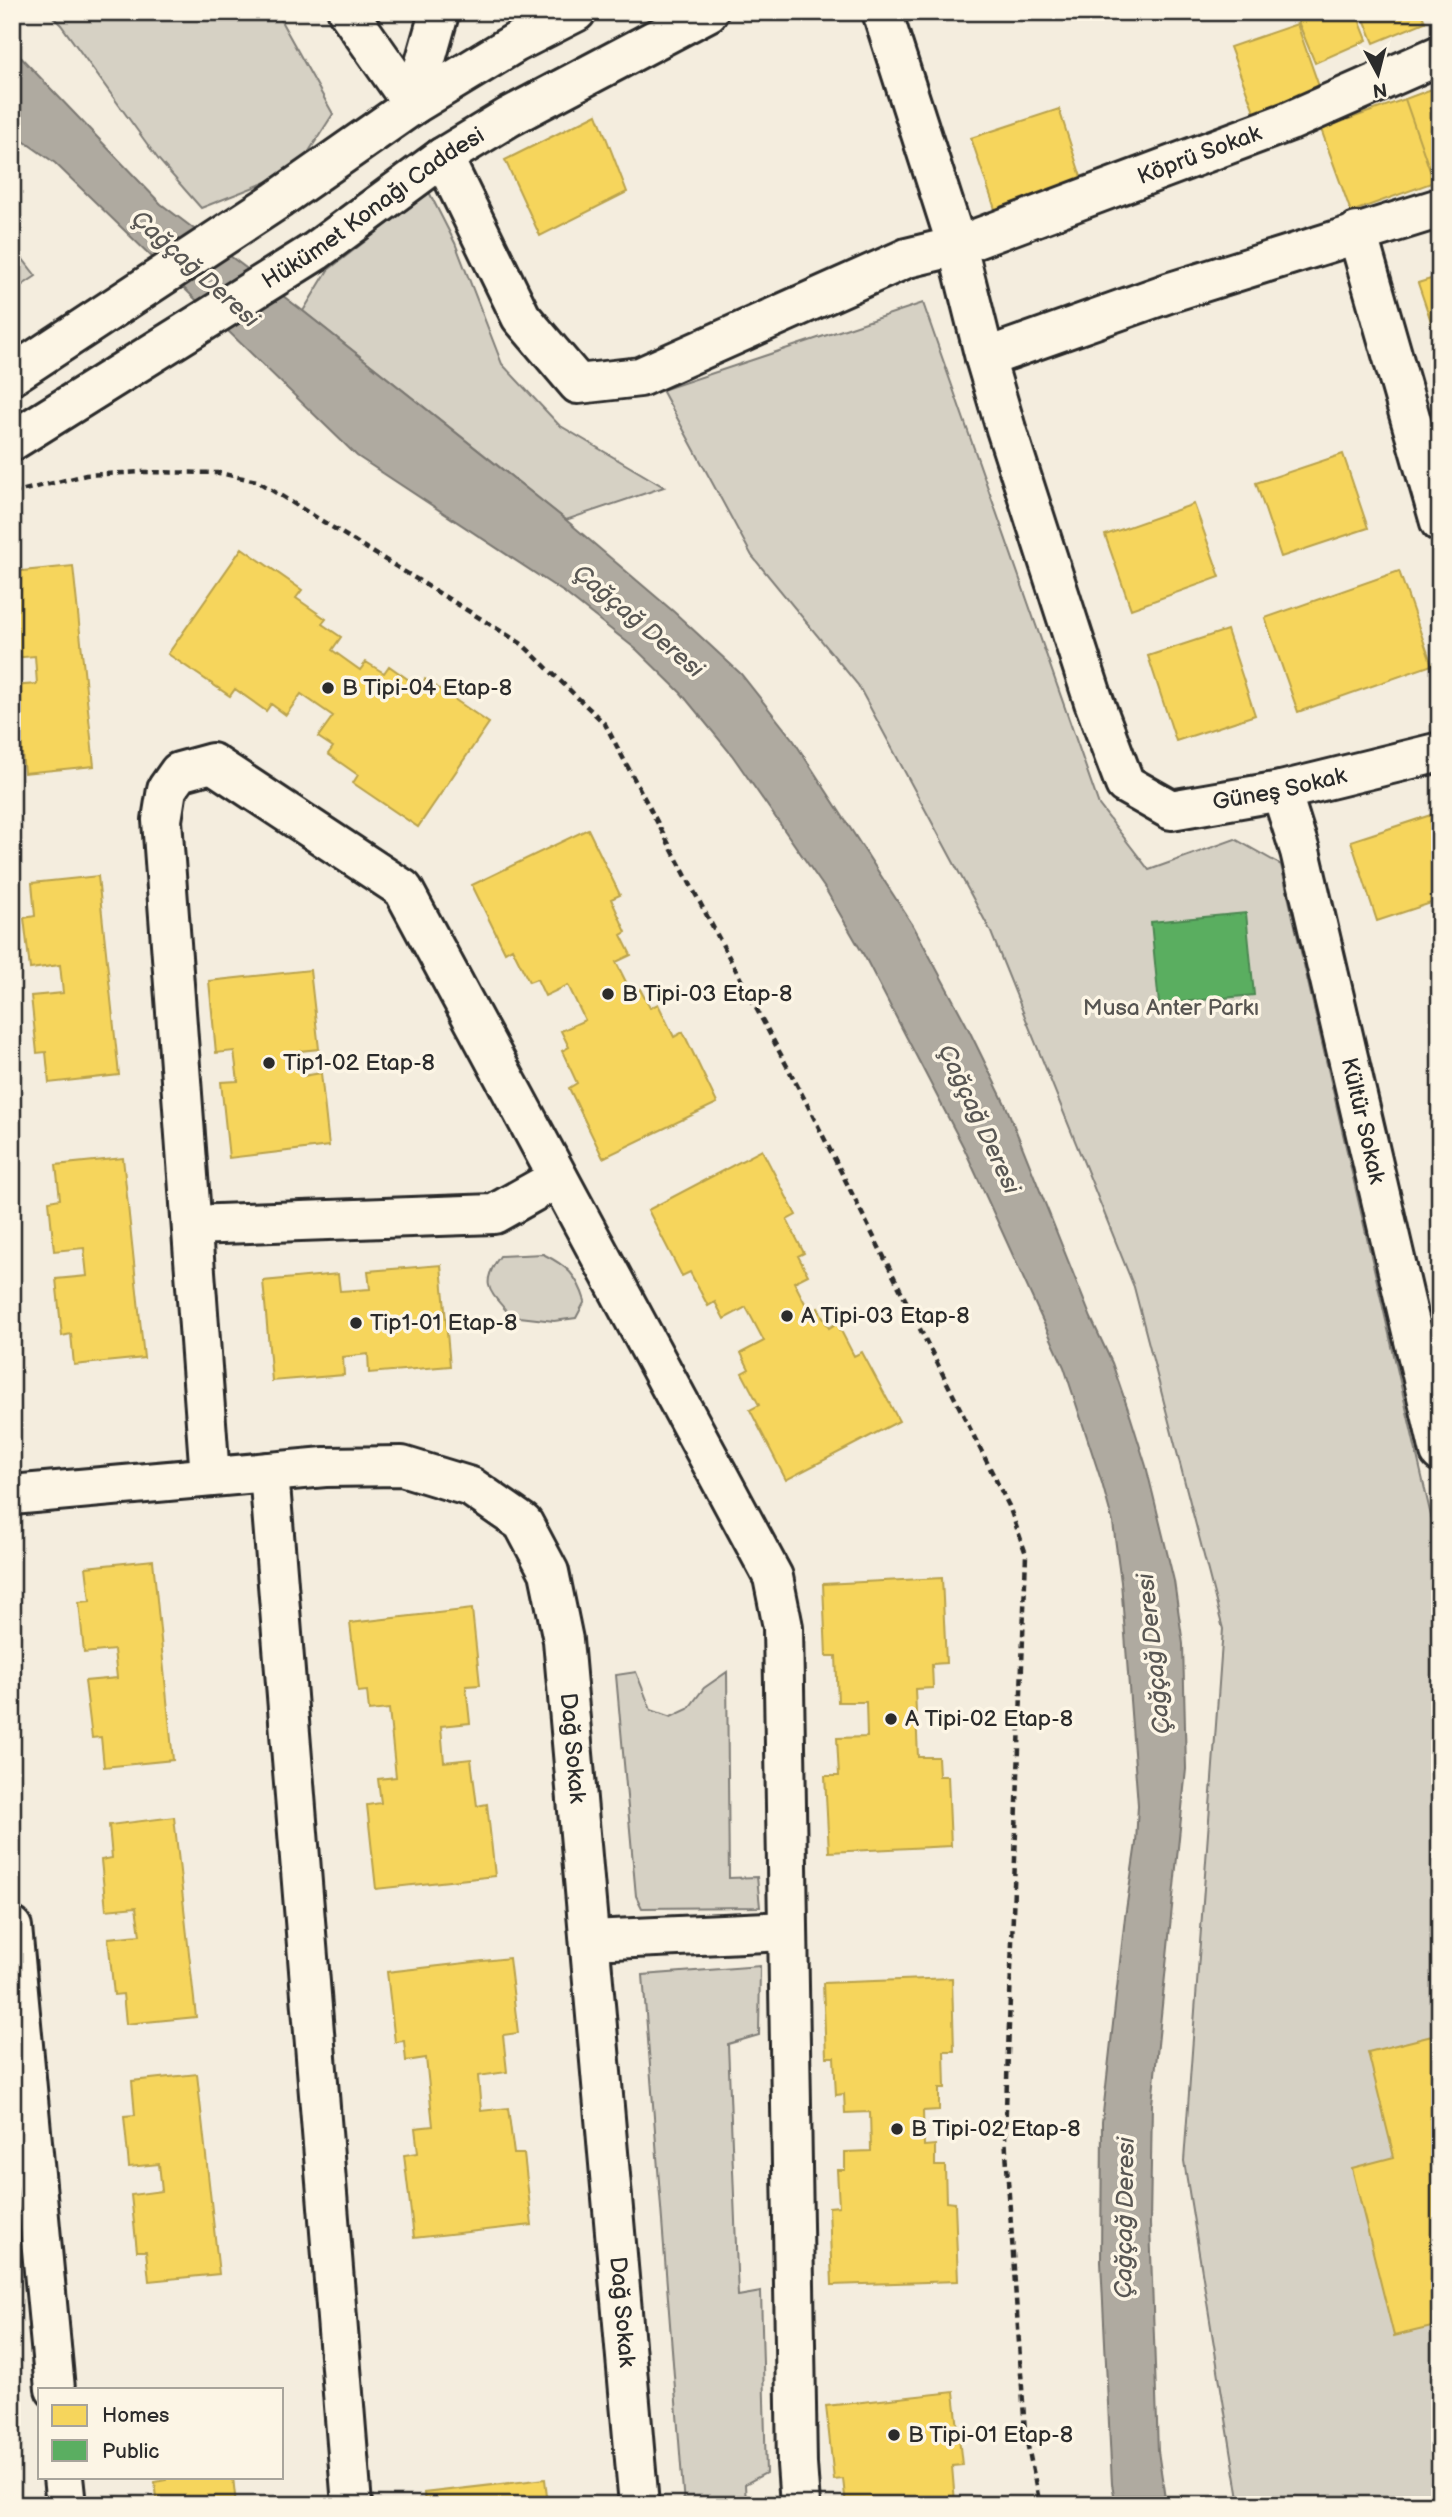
<svg xmlns="http://www.w3.org/2000/svg" width="1452" height="2517" viewBox="0 0 1452 2517" font-family="'Balsamiq Sans',sans-serif">
<style>
.green{fill:#d6d1c4;stroke:#807e78;stroke-width:2}
.water{fill:#afaaa0;stroke:#7a7771;stroke-width:2}
.homes{fill:#f6d55c;stroke:#b9a24d;stroke-width:2}
.public{fill:#5aae61;stroke:#4c8751;stroke-width:2}
.lines{fill:none;stroke-linecap:round;stroke-linejoin:round}
.minor-casing{stroke:#2b2b2b;stroke-width:44}
.path{stroke:#2b2b2b;stroke-width:4.5;stroke-dasharray:7 5;stroke-linecap:butt}
.minor{stroke:#fcf5e5;stroke-width:38}
.poi-dot{fill:#2b2b2b;stroke:#fcf5e5;stroke-width:2.5}
.labels{text-anchor:middle;dominant-baseline:central;stroke-width:7;stroke-linejoin:round;paint-order:stroke}
.street-label{font-size:23px;fill:#2b2b2b;stroke:#fcf5e5}
.poi-label{font-size:23px;fill:#2b2b2b;stroke:#fcf5e5;text-anchor:start}
.park-label{font-size:23px;fill:#565451;stroke:#fcf5e5}
.water-label{font-size:24px;font-style:italic;fill:#595754;stroke:#fcf5e5}
</style>
<rect width="100%" height="100%" fill="#f4edde"/>
<filter id="ink" filterUnits="userSpaceOnUse"><feTurbulence type="fractalNoise" baseFrequency=".0143" numOctaves="2"/><feDisplacementMap in="SourceGraphic" scale="14" xChannelSelector="R" yChannelSelector="G"/><feConvolveMatrix kernelMatrix="1 2 1 2 8 2 1 2 1" color-interpolation-filters="sRGB"/></filter>
<g filter="url(#ink)">
<path class="green" d="M48 12H276L333 114 297 170 201 208 158 159 61 25Z
M429 192 455 243 502 364 559 425 664 487 566 520 303 311 328 270Z
M12 245 36 276 12 292Z
M923 303 1099 805 1149 870 1235 839 1281 865 1440 1555V2505H1240L1184 2161 1223 1629 1134 1287 990 930 858 685 752 556 662 390Z
M543 1254C567 1266 577 1275 585 1301L576 1318 554 1321 511 1316C491 1292 478 1286 500 1256Z
M636 1672 651 1710 671 1717 688 1709 704 1688 727 1672 729 1878 757 1877 760 1907 642 1908 636 1896 616 1675Z
M760 1966 759 2035 728 2044 738 2296 761 2292 766 2473 745 2484 746 2505H684L643 1975Z"/>
<path class="water" d="M12 48 161 204 303 311 566 520 674 612 741 674 794 741 914 927 966 1024 1006 1106 1091 1318 1112 1363 1129 1412 1146 1466 1174 1581 1183 1644 1186 1769 1152 2104 1150 2224 1158 2451 1166 2505H1116L1112 2484 1101 2262 1102 2122 1125 1917 1136 1843 1138 1805 1121 1582 1113 1523 1102 1483 1064 1367 1036 1306 964 1148 866 959 826 890 732 755 681 693 637 650 565 593 357 456 55 163 12 133Z"/>
<path class="homes" d="M1294 12H1356L1367 40 1315 63Z
M1361 12H1421L1425 22 1374 43Z
M1297 24 1322 95 1257 119 1230 47Z
M1440 86V180L1434 182 1405 99Z
M1405 99 1434 182 1351 212 1321 129Z
M1059 109 1083 183 996 212 971 138Z
M597 114 627 192 540 236 505 160Z
M1440 276V348L1418 283Z
M1343 454 1368 528 1281 557 1256 483Z
M1194 504 1220 577 1131 609 1105 535Z
M242 548 302 590 296 598 326 619 322 624 341 637 332 650 360 670 366 662 384 673 389 666 419 687 425 679 489 723 418 827 353 783 358 775 328 754 333 747 318 737 333 716 301 694 286 715 271 704 266 711 235 689 230 696 168 654Z
M73 566 94 766 24 773 21 743 12 744V686L37 684 35 656 12 658V572Z
M1399 571 1432 665 1298 712 1265 618Z
M1227 630 1255 715 1176 741 1148 656Z
M1440 812V900L1377 921 1351 841Z
M588 829 620 895 611 899 626 932 621 935 631 955 616 962 631 992 640 989 650 1008 658 1004 674 1037 683 1032 717 1103 603 1158 569 1088 577 1083 562 1051 569 1047 561 1031 585 1020 568 985 545 996 537 979 529 982 512 948 505 952 472 885Z
M98 876 119 1075 49 1083 46 1052 37 1053 31 996 63 993 60 965 30 969 24 918 35 916 32 883Z
M310 970 319 1049 300 1051 303 1076 321 1073 329 1146 229 1158 221 1082 238 1081 234 1051 216 1053 209 981Z
M762 1150 796 1215 787 1220 804 1253 798 1256 808 1275 794 1282 810 1313 818 1308 829 1328 837 1323 854 1356 862 1352 899 1421 786 1480 750 1410 759 1405 742 1373 749 1369 741 1353 764 1341 746 1307 724 1319 715 1302 708 1306 690 1272 682 1276 648 1210Z
M123 1158 144 1358 74 1365 71 1334 62 1336 56 1279 87 1276 84 1248 54 1251 49 1201 60 1199 56 1165Z
M441 1265 450 1366 369 1373 368 1354 343 1357 344 1375 272 1381 263 1281 338 1274 340 1291 370 1289 368 1271Z
M153 1560 173 1760 104 1767 101 1737 92 1738 85 1681 117 1678 114 1650 84 1653 79 1602 90 1601 86 1567Z
M942 1578 946 1663 932 1664 933 1688 915 1689 918 1757H938L939 1776H948L951 1846 829 1852 825 1776H839L837 1738 867 1737 866 1702H838L836 1656H826L823 1584Z
M472 1609 480 1685 466 1686 470 1723 441 1726 444 1762 471 1759 477 1806 487 1804 495 1876 376 1889 367 1805 381 1803 378 1779 396 1777 389 1709 369 1711 367 1691 358 1692 350 1623Z
M174 1817 196 2017 126 2024 123 1994 114 1995 108 1938 140 1935 136 1907 106 1910 101 1860 112 1858 109 1825Z
M509 1958 518 2033 503 2035 507 2072 478 2076 481 2111 508 2108 514 2154H524L532 2225 414 2238 404 2155 418 2153 415 2128 433 2126 426 2058 406 2061 404 2041 395 2042 387 1972Z
M952 1978 954 2051H944L945 2088H939V2110L923 2111 924 2146 935 2145V2166H945L946 2202 955 2203 958 2281 832 2285 829 2207 839 2206 837 2170H845V2152L871 2151 870 2112 845 2113 844 2094 836 2095 834 2057H826L823 1983Z
M1432 2036 1440 2067V2325L1394 2336 1352 2168 1394 2157 1368 2052Z
M197 2074 219 2274 149 2281 146 2251H137L131 2195 162 2191 159 2164 129 2167 124 2116 135 2115 132 2081Z
M954 2392 962 2465 952 2466 955 2502 950 2503V2505H846L843 2479 834 2480 826 2406Z
M166 2477H233L236 2505H158L155 2482 166 2480Z
M545 2479 548 2505H425L424 2493Z"/>
<path class="public" d="M1246 913 1254 995 1159 1004 1151 922Z"/>
<g class="lines">
<g class="minor-casing">
<g id="minor">
<path d="M348 12 413 105"/>
<path id="s1" d="M882 12 957 246 985 358 1006 429 1094 702 1125 784 1171 810 1281 791 1440 752"/>
<path d="M413 105 438 17 437 12"/>
<path id="s2" d="M443 157 521 317 578 384 640 377 907 258 957 246 1290 121 1440 55"/>
<path d="M1357 232 1440 522"/>
<path d="M985 358 1171 292 1440 208"/>
<path d="M12 375 276 201 413 105 515 43 576 12"/>
<path id="s3" d="M12 441 316 251 443 157 509 117 708 12"/>
<path id="s4" d="M1281 791 1300 851 1440 1452"/>
<path d="M192 1225 494 1214 558 1178"/>
<path d="M269 1472 352 2505"/>
<path d="M210 1477 162 820 167 789 179 772 212 763 403 889 773 1577 783 1627 797 2464 800 2505"/>
<path id="s5" d="M12 1495 325 1467 402 1466 471 1487 523 1523 549 1572 563 1640 639 2505"/>
<path d="M12 1927 55 2389"/>
<path d="M590 1940 788 1931"/>
<path d="M63 2477 66 2505"/>
</g>
</g>
<path class="path" d="M12 493 86 475 142 472 219 473 257 481 522 644 605 724 805 1100 1009 1506 1026 1554 1005 2136 1025 2432 1040 2505"/>
<use href="#minor" class="minor"/>
</g>
</g>
<g class="poi-dot">
<circle cx="328" cy="688" r="7"/>
<circle cx="608" cy="994" r="7"/>
<circle cx="269" cy="1063" r="7"/>
<circle cx="787" cy="1316" r="7"/>
<circle cx="356" cy="1323" r="7"/>
<circle cx="891" cy="1719" r="7"/>
<circle cx="897" cy="2129" r="7"/>
<circle cx="894" cy="2435" r="7"/>
</g>
<g class="labels">
<g class="street-label">
<text stroke="none"><textPath href="#s2" startOffset="931">Köprü Sokak</textPath></text>
<text stroke="none"><textPath href="#s3" startOffset="430">Hükümet Konağı Caddesi</textPath></text>
<text stroke="none"><textPath href="#s1" startOffset="973">Güneş Sokak</textPath></text>
<text stroke="none"><textPath href="#s4" startOffset="340">Kültür Sokak</textPath></text>
<text stroke="none"><textPath href="#s5" startOffset="760">Dağ Sokak</textPath></text>
<text stroke="none"><textPath href="#s5" startOffset="1326">Dağ Sokak</textPath></text>
</g>
<g class="poi-label">
<text x="342" y="688">B Tipi-04 Etap-8</text>
<text x="622" y="994">B Tipi-03 Etap-8</text>
<text x="283" y="1063">Tip1-02 Etap-8</text>
<text x="801" y="1316">A Tipi-03 Etap-8</text>
<text x="370" y="1323">Tip1-01 Etap-8</text>
<text x="905" y="1719">A Tipi-02 Etap-8</text>
<text x="911" y="2129">B Tipi-02 Etap-8</text>
<text x="908" y="2435">B Tipi-01 Etap-8</text>
</g>
<g class="park-label">
<text x="1171" y="1008">Musa Anter Parkı</text>
</g>
<g class="water-label">
<text transform="translate(195 269) rotate(42)">Çağçağ Deresi</text>
<text transform="translate(638 621) rotate(40)">Çağçağ Deresi</text>
<text transform="translate(979 1119) rotate(65)">Çağçağ Deresi</text>
<text transform="translate(1154 1654) rotate(-96)">Çağçağ Deresi</text>
<text transform="translate(1125 2218) rotate(-89)">Çağçağ Deresi</text>
</g>
</g>
<rect width="1452" height="2517" fill="none" stroke="#fcf5e5" stroke-width="42"/>
<rect x="21" y="21" width="1410" height="2475" fill="none" stroke="#2b2b2b" stroke-width="2.5" filter="url(#ink)"/>
<rect x="38" y="2388" width="245" height="91" fill="#fcf5e5" stroke="#a8a49b" stroke-width="2"/>
<rect x="52" y="2405" width="35" height="21" fill="#f6d55c" stroke="#a8a49b" stroke-width="2"/>
<text x="102" y="2422" font-size="21" fill="#2b2b2b">Homes</text>
<rect x="52" y="2440" width="35" height="21" fill="#5aae61" stroke="#a8a49b" stroke-width="2"/>
<text x="102" y="2458" font-size="21" fill="#2b2b2b">Public</text>
<g transform="translate(1378 74) rotate(173)" stroke="#fcf5e5" stroke-width="5" paint-order="stroke">
<path d="M0-5L12 26L0 18L-12 26Z" fill="#2b2b2b"/>
<text y="-10" font-size="19" font-weight="bold" text-anchor="middle" fill="#2b2b2b">N</text>
</g>
</svg>
